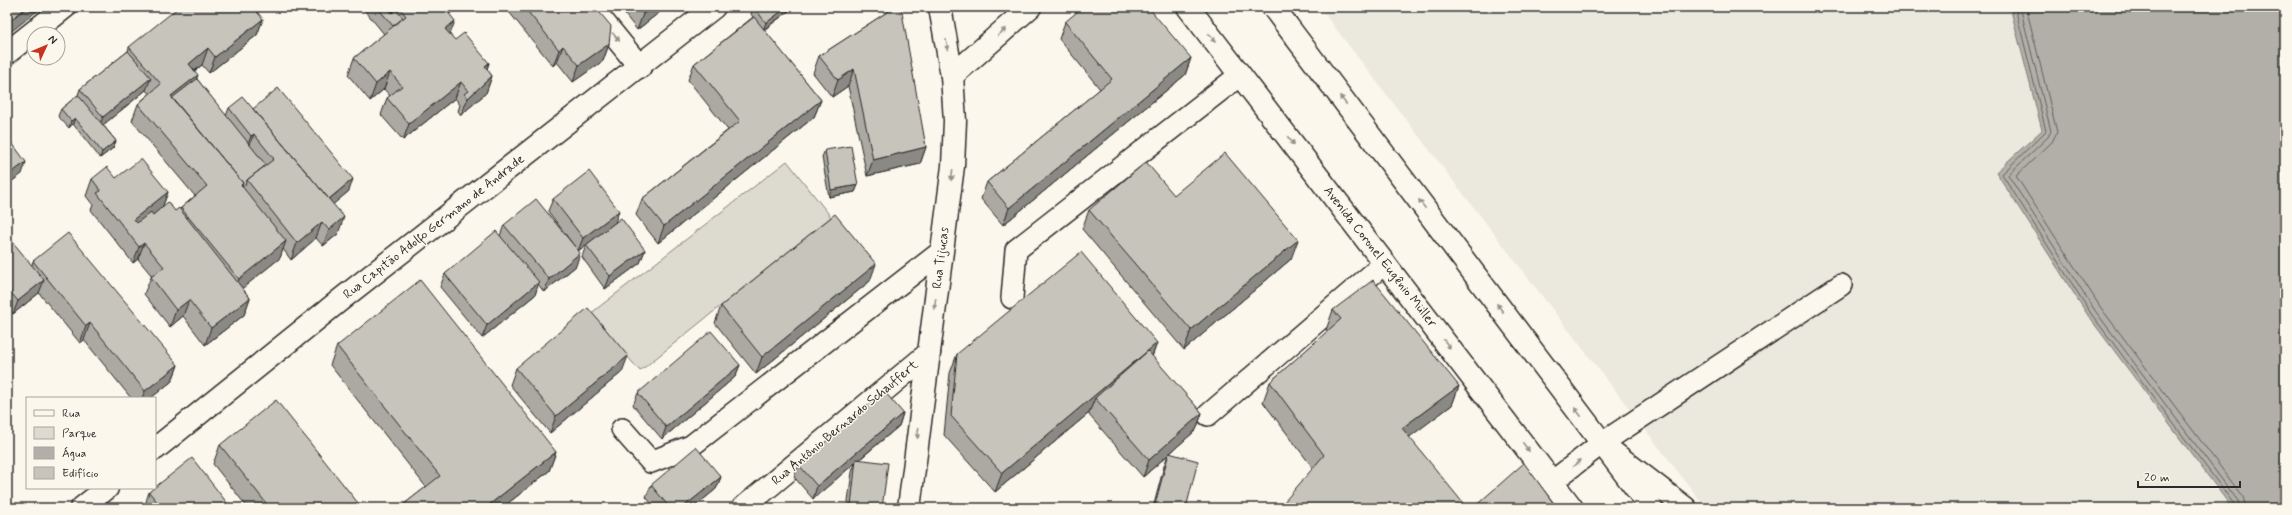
<svg xmlns="http://www.w3.org/2000/svg" width="2292" height="515" viewBox="0 0 2292 515" font-family="Mynerve,sans-serif">
<style>
.built{fill:#ebe8de}
.green{fill:#dddad0;stroke:#84827e}
.water{fill:#b1afa7;stroke:#7b7a75}
.lines{fill:none;stroke-linecap:round;stroke-linejoin:round}
.shore{stroke:#61605d;stroke-width:1}
.service-casing{stroke:#2b2b2b;stroke-width:24}
.minor-casing{stroke:#2b2b2b;stroke-width:25}
.tertiary-casing{stroke:#2b2b2b;stroke-width:25}
.primary-casing{stroke:#2b2b2b;stroke-width:25}
.service{stroke:#fbf7ec;stroke-width:21}
.minor{stroke:#fbf7ec;stroke-width:22}
.tertiary{stroke:#fbf7ec;stroke-width:22}
.primary{stroke:#fbf7ec;stroke-width:22}
.wall{fill:#aba9a2;stroke:#2b2b2b}
.shaded-wall{fill:#8b8984;stroke:#2b2b2b}
.building{fill:#c7c4bc;stroke:#2b2b2b}
.oneway{fill:#93918c}
.labels{text-anchor:middle;dominant-baseline:central;stroke-width:3;stroke-linejoin:round;paint-order:stroke}
.street-label{font-size:13px;fill:#2b2b2b;stroke:#fbf7ec}
</style>
<rect width="100%" height="100%" fill="#fbf7ec"/>
<filter id="ink" filterUnits="userSpaceOnUse"><feTurbulence type="fractalNoise" baseFrequency=".025" numOctaves="2"/><feDisplacementMap in="SourceGraphic" scale="8" xChannelSelector="R" yChannelSelector="G"/><feConvolveMatrix kernelMatrix="1 2 1 2 8 2 1 2 1" color-interpolation-filters="sRGB"/></filter>
<g filter="url(#ink)">
<path class="built" d="M1319 7H2010L2042 131 1996 172 2089 317 2232 508H1706Z"/>
<path class="green" d="M787 161 831 217 640 371 590 314Z"/>
<path class="water" d="M2010 7H2285V508H2232L2089 317 1996 172 2042 130Z"/>
<g class="lines">
<path class="shore" d="M2015 7 2046 131 2002 174 2092 315 2234 504 2235 508
M2020 7 2051 131 2048 137 2008 175 2096 312 2238 501 2240 508
M2026 7 2057 132 2052 142 2016 176 2101 308 2243 497 2246 508"/>
<g class="service-casing">
<path id="service" d="M1012 298 1016 250 1240 75
M1208 415 1385 263
M622 429 651 462 691 446 942 251
M1612 451 1686 508
M1552 482 1602 443 1841 285"/>
</g>
<g class="minor-casing">
<path id="minor" d="M591 7 640 67
M7 53 65 7
M952 76 1030 7
M743 508 929 353"/>
</g>
<g class="tertiary-casing">
<path id="tertiary" d="M155 449 344 297 714 7
M82 508 107 488
M909 508 953 166 955 121 952 76 940 7"/>
</g>
<g class="primary-casing">
<path id="primary" d="M1188 7 1572 508
M1273 7 1651 508"/>
</g>
<use href="#service" class="service"/>
<use href="#minor" class="minor"/>
<use href="#tertiary" class="tertiary"/>
<use href="#primary" class="primary"/>
</g>
<path class="wall" d="M362 7H458L449 14 450 35 455 40 489 63 487 69 492 76 486 93 461 115 458 111 460 105 455 98 403 140 381 115 387 98 390 96 384 89 370 101 348 75 354 58 384 34Z
M505 7H595L609 44 603 61 573 82 557 62 553 66Z
M619 7H666L637 30Z
M753 7H794L764 30 821 100 814 117 658 243 636 215 642 199 728 130 688 80 694 64 753 17 751 14Z
M895 7 926 147 920 164 867 176 848 86 832 97 813 73 819 56Z
M263 19 257 35 209 73 202 65 195 71 197 79 226 116 229 108 253 109 349 191 333 204 338 234 323 246 316 238 291 260 283 249 280 258 242 288 250 298 244 315 205 345 183 316 170 327 144 294 151 277 152 276 138 259 133 263 91 210 93 205 86 196 92 179 116 178 168 192 162 208 175 211 180 209 181 208 195 196 132 121 138 104 149 94 146 90 103 125 116 141 113 148 100 158 73 124 69 128 58 116 61 109 78 95 80 89 128 51 129 47Z
M1065 22 1191 58 1185 75 1003 225 981 199 987 182 1100 89 1059 39Z
M825 150 858 185 855 192 829 197 822 157Z
M1174 195 1291 259 1184 350 1082 229 1089 210Z
M553 199 615 223 645 250 640 263 605 289 582 257 586 245 578 251 548 211Z
M504 225 576 266 544 292 538 284 535 295 482 338 440 287 445 274 500 236Z
M7 244 32 265 33 261 178 365 172 381 151 398H131L84 340 80 343 39 293 13 314 7 306Z
M870 281 756 374 715 323 721 306Z
M1333 310 1459 386 1452 405 1409 437 1313 468 1263 402 1270 382 1328 331 1326 330Z
M1157 343 1152 357 1202 413 1196 430 1169 454 1186 508H1153L1164 466 1168 455 1143 477 1089 415V413L995 492 944 435 950 373 957 354Z
M337 346 556 452 549 471 502 508H399L426 487 330 365Z
M740 365 735 377 662 439 633 405 638 393Z
M516 368 622 372 550 433 510 385Z
M903 413 899 426 859 460 882 508H847L852 472 855 463 813 499 794 477 799 465Z
M220 445 362 508H248L213 464Z
M721 477 716 489 693 508H655L646 497 651 485Z
M149 492 231 508H144Z"/>
<path class="shaded-wall" d="M27 7H42L7 35V23Z
M396 7H397L392 22 389 21 393 9Z
M451 7H458L448 15Z
M652 7H666L637 30 643 14Z
M787 7H794L763 30 766 23Z
M263 19 257 35 209 73 215 57Z
M455 21 449 37 445 29Z
M609 44 603 61 573 82 579 65Z
M563 46 557 62 553 66 559 50Z
M208 48 202 65 183 80 189 64Z
M1191 58 1185 75 1003 225 1009 208Z
M489 63 483 80 485 66Z
M854 69 848 86 832 97 838 80Z
M390 72 384 89 370 101 376 84Z
M198 75 192 92 174 106 171 96Z
M492 76 486 93 461 115 468 98Z
M151 78 146 90 98 129 103 117Z
M461 82 455 98 403 140 409 124Z
M821 100 814 117 658 243 664 226Z
M75 118 73 124 69 128 71 121Z
M254 134 248 150 245 153 251 136Z
M116 141 113 148 100 158 102 152Z
M926 147 920 164 867 176 873 160Z
M26 162 22 174 7 185V176Z
M353 179 349 191 322 214 326 202Z
M858 185 855 192 829 197 831 190Z
M168 192 162 208 129 234 134 219Z
M619 211 615 223 578 251 583 238Z
M344 217 338 234 323 246 329 230Z
M322 222 316 238 291 260 297 243Z
M1298 240 1291 259 1184 350 1191 330Z
M286 241 280 258 233 296 239 279Z
M144 243 138 259 133 263 139 247Z
M645 250 640 263 605 289 610 276Z
M580 253 576 266 544 292 549 279Z
M876 264 870 281 756 374 762 357Z
M44 280 39 293 13 314 18 301Z
M539 282 535 295 482 338 487 325Z
M250 298 244 315 205 345 211 328Z
M189 300 183 316 170 327 176 310Z
M90 323 84 340 80 343 86 326Z
M1157 343 1150 362 1095 398 1089 413 995 492 1002 473Z
M628 356 622 372 550 433 556 416Z
M178 365 172 381 151 398H142L145 391Z
M740 365 735 377 662 439 666 427Z
M1459 386 1452 405 1395 448 1402 428Z
M903 413 899 426 856 462V459L855 463 813 499 817 486Z
M1202 413 1196 430 1143 477 1149 460Z
M556 452 549 471 502 508H485Z
M721 477 716 489 693 508H682Z
M851 506 868 508H850Z"/>
<path class="building" d="M7 7H27L7 23Z
M179 7H253L263 19 215 57 208 48 189 64 198 75 171 96 243 183 241 185 286 241 239 279 181 208 207 186 138 104 161 84 129 47Z
M377 7H389L388 9 392 13 396 10 403 18 393 26Z
M391 7H396L393 9Z
M399 7H444L455 21 445 29 455 40 464 33 489 63 485 66 492 76 468 98 464 94 468 91 461 82 409 124 387 98 402 86 390 72 376 84 354 58 406 16Z
M524 7H595L611 26 609 44 579 65 563 46 559 50Z
M638 7H652L643 14Z
M754 7H787L766 23Z
M895 7H901L926 147 873 160 854 69 838 80 819 56Z
M1083 7H1148L1191 58 1009 208 987 182 1112 79 1065 22Z
M754 17 821 100 664 226 642 199 740 121 694 64Z
M128 51 151 78 103 117 80 89Z
M197 79 266 165 247 180 245 185 242 187 243 183 172 98Z
M278 88 353 179 329 199 253 109Z
M78 95 116 141 102 152 75 118 71 121 61 109Z
M243 97 344 217 329 230 322 222 297 243 247 180 274 159 254 134 251 136 229 108Z
M12 143 26 162 7 176V147Z
M851 146 858 185 831 190 825 150Z
M1225 153 1298 240 1191 330 1089 210 1146 162 1174 195Z
M141 159 168 192 134 219 137 223 151 212 153 215 168 202 175 211 179 208 250 298 211 328 189 300 176 310 151 277 164 267 144 243 139 247 97 193 101 191 92 179 107 167 116 178Z
M589 171 619 211 583 238 553 199Z
M536 199 580 253 549 279 504 225Z
M835 214 876 264 762 357 721 306Z
M621 218 645 250 610 276 586 245Z
M496 231 539 282 487 325 445 274Z
M68 233 178 365 145 391 90 323 86 326 33 261Z
M11 240 44 280 18 301 7 288V244Z
M1081 252 1157 343 1002 473 951 416 957 354Z
M420 280 556 452 485 508H399L440 476 337 346Z
M1373 280 1459 386 1402 428 1467 508H1279L1324 455 1270 382 1341 319 1333 310Z
M588 308 628 356 556 416 516 368Z
M711 331 740 365 666 427 638 393Z
M1148 351 1202 413 1149 460 1095 398Z
M884 391 903 413 817 486 799 465Z
M276 400 362 508H270L220 445Z
M696 447 721 477 682 508H670L651 485Z
M1169 453 1198 461 1186 508H1154Z
M192 458 231 508H162L149 492Z
M856 459 888 463 882 508H868L851 506Z
M1524 463 1557 508H1473Z
M623 505 626 508H620Z"/>
<defs><path id="oneway-solid" d="M-6-.8H1V-3.2L6.5 0L1 3.2V.8H-6Z"/></defs>
<g class="oneway">
<use href="#oneway-solid" transform="translate(1002 32) rotate(-41)"/>
<use href="#oneway-solid" transform="translate(616 37) rotate(50)"/>
<use href="#oneway-solid" transform="translate(1212 38) rotate(52)"/>
<use href="#oneway-solid" transform="translate(947 45) rotate(80)"/>
<use href="#oneway-solid" transform="translate(1343 100) rotate(-127)"/>
<use href="#oneway-solid" transform="translate(1291 141) rotate(52)"/>
<use href="#oneway-solid" transform="translate(952 175) rotate(97)"/>
<use href="#oneway-solid" transform="translate(1422 204) rotate(-127)"/>
<use href="#oneway-solid" transform="translate(935 304) rotate(97)"/>
<use href="#oneway-solid" transform="translate(1500 308) rotate(-127)"/>
<use href="#oneway-solid" transform="translate(1447 344) rotate(53)"/>
<use href="#oneway-solid" transform="translate(1578 412) rotate(-127)"/>
<use href="#oneway-solid" transform="translate(918 433) rotate(97)"/>
<use href="#oneway-solid" transform="translate(1526 447) rotate(53)"/>
<use href="#oneway-solid" transform="translate(1577 463) rotate(-39)"/>
</g>
</g>
<g class="labels">
<g class="street-label">
<text transform="translate(434 227) rotate(-38)">Rua Capitão Adolfo Germano de Andrade</text>
<text transform="translate(1380 257) rotate(52)">Avenida Coronel Eugênio Müller</text>
<text transform="translate(941 258) rotate(-83)">Rua Tijucas</text>
<text transform="translate(845 423) rotate(-40)">Rua Antônio Bernardo Schauffert</text>
</g>
</g>
<rect width="2292" height="515" fill="none" stroke="#fbf7ec" stroke-width="24"/>
<rect x="12" y="12" width="2268" height="491" fill="none" stroke="#2b2b2b" stroke-width="1.5" filter="url(#ink)"/>
<rect x="26" y="397" width="130" height="92" fill="#fbf7ec" stroke="#a8a59f"/>
<rect x="34" y="410" width="20" height="6" fill="#fbf7ec" stroke="#a8a59f"/>
<text x="62" y="417" font-size="12" fill="#2b2b2b">Rua</text>
<rect x="34" y="427" width="20" height="12" fill="#dddad0" stroke="#a8a59f"/>
<text x="62" y="437" font-size="12" fill="#2b2b2b">Parque</text>
<rect x="34" y="447" width="20" height="12" fill="#b1afa7" stroke="#a8a59f"/>
<text x="62" y="457" font-size="12" fill="#2b2b2b">Água</text>
<rect x="34" y="467" width="20" height="12" fill="#c7c4bc" stroke="#a8a59f"/>
<text x="62" y="477" font-size="12" fill="#2b2b2b">Edifício</text>
<g transform="translate(46 46) rotate(46)"><circle r="19" fill="#fbf7ec" stroke="#a8a59f"/>
<path d="M0-3L7 15L0 10L-7 15Z" fill="#c8321e"/>
<text y="-6" font-size="11" font-weight="bold" text-anchor="middle" fill="#2b2b2b">N</text>
</g>
<path d="M2138 481v6h102v-6" fill="none" stroke="#2b2b2b" stroke-width="2"/>
<text x="2144" y="481" font-size="12" fill="#2b2b2b" stroke="#fbf7ec" stroke-width="3" paint-order="stroke">20 m</text>
</svg>
